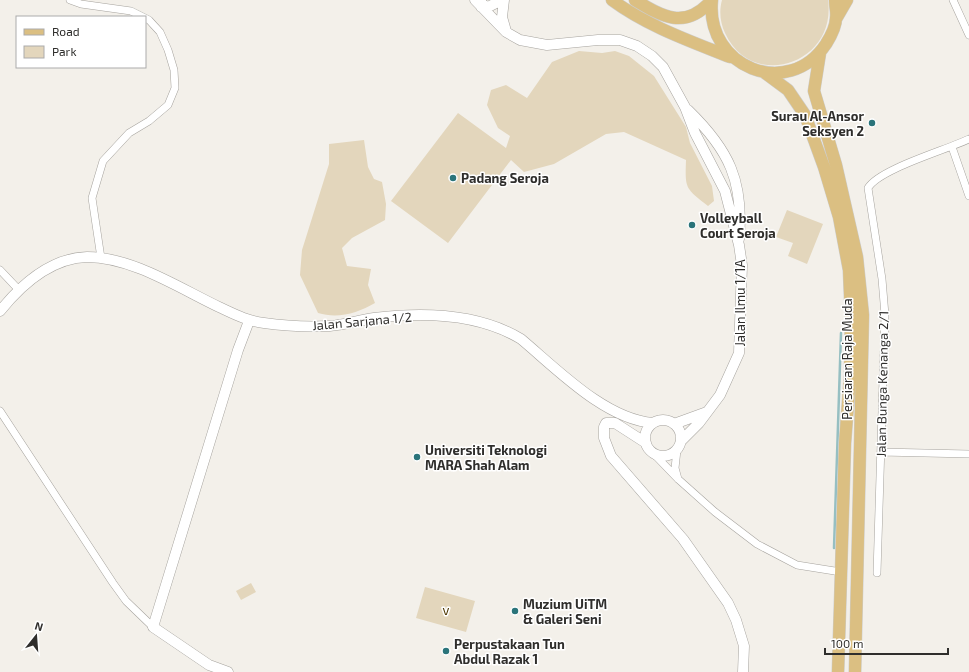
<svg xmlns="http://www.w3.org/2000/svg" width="969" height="672" viewBox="0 0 969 672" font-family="'Exo 2',sans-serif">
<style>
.green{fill:#e3d6bc}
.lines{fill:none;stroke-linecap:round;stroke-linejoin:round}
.stream{stroke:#96bfc2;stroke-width:2.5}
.street-casing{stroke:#a6a39e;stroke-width:8}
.secondary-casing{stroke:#a6a39e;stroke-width:11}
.primary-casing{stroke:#cdcdcc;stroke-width:13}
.street{stroke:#fff;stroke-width:7}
.secondary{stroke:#fff;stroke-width:10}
.primary{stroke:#dbbf82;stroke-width:12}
.poi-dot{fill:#2a747a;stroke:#fff;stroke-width:1.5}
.labels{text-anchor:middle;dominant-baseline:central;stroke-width:3;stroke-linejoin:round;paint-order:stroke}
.poi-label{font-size:13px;font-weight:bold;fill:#2f2e2c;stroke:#fff;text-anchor:start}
.street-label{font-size:13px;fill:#2f2e2c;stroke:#fff}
.park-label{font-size:13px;fill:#4e3700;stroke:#fff}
</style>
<rect width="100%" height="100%" fill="#f3f0ea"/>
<path class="green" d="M722 0H828C837 64 752 92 725 33 720 22 719 11 722 0Z
M579 51 602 53 615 51 629 56 654 76 686 127 690 143 712 186 714 201 708 206C685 188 685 189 686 160L624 132 606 134 554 164 524 172 511 160 448 243 391 201 458 113 506 148 510 136 498 128 487 105 491 90 506 85 527 98 552 62Z
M364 140 368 167 374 179 382 182 386 204 385 220 352 238 342 248 347 266 371 269 368 285 375 303C358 313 338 319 318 313L300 275 302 250 329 164V144Z
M787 210 823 224 807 264 788 256 793 243 776 237Z
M251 583 256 592 241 600 236 591Z
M425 587 475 601 466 632 416 618Z"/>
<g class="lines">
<path class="stream" d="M834 548 841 333"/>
<g class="street-casing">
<path id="street" d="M70 0 81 4 131 11 149 20 160 32 168 50 174 70 175 88 168 105 149 121 129 133 103 161 92 198 101 258
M953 0 969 35
M952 147 969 196
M0 270 18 289
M0 411 113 583 126 601 153 627
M677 450 675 468 678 479
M652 452 678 479 715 512 757 544 797 565 841 572
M881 452 969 454
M877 573 885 315 882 279 868 188C879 169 946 150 969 139"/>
</g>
<g class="secondary-casing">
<path id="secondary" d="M475 0 506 32 520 40 547 45 598 40H620L637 46 652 56 663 67 685 107 695 133 725 191 739 245 742 265 739 353 720 395 699 423 681 441
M504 0 502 17 506 31
M482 3 481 7 490 6 502 0
M688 110C729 150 744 181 739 239
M0 311C21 285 51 258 87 257 132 257 179 288 219 307 234 314 247 321 264 323 285 326 308 327 330 326 345 325 360 320 374 318 423 312 478 313 521 339 558 370 605 419 653 423
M645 438a18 18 0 1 1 36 0a18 18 0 1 1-36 0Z
M674 424 707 412
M646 443 615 423H606L604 427V438L611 456 683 539 728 603 736 620 744 646 743 672
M228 672 209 665 153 627 238 350 249 321"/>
</g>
<g class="primary-casing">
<path id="primary" d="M612 0C647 26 690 41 730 57
M635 0C663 17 685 30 711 1
M712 0C705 67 788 101 826 44 831 36 836 27 836 18 837 12 835 6 835 0
M836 19 847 0
M820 53 814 91 836 165 857 257 863 315 855 672
M765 73 788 90 805 115 824 167 839 217 849 270 851 318 850 376 845 443 838 672"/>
</g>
<use href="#street" class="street"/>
<use href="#secondary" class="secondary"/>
<use href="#primary" class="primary"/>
</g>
<g class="poi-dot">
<circle cx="872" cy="123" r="4"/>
<circle cx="453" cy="178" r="4"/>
<circle cx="692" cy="225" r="4"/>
<circle cx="417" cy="457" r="4"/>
<circle cx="515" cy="611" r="4"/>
<circle cx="446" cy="651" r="4"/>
</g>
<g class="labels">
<g class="poi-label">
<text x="864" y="116" text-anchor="end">Surau Al-Ansor<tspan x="864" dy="15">Seksyen 2</tspan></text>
<text x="461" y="178">Padang Seroja</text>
<text x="700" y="218">Volleyball<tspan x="700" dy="15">Court Seroja</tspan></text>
<text x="425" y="450">Universiti Teknologi<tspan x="425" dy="15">MARA Shah Alam</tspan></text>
<text x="523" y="604">Muzium UiTM<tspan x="523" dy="15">&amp; Galeri Seni</tspan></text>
<text x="454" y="644">Perpustakaan Tun<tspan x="454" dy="15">Abdul Razak 1</tspan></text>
</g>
<g class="street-label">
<text transform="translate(740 303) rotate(-90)">Jalan Ilmu 1/1A</text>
<text transform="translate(362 321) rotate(-5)">Jalan Sarjana 1/2</text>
<text transform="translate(847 359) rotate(-90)">Persiaran Raja Muda</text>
<text transform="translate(882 384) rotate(-89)">Jalan Bunga Kenanga 2/1</text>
</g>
<g class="park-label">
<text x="446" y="610">v</text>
</g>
</g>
<rect x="16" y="16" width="130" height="52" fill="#ffffff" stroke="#acabab"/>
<rect x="24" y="29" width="20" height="6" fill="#dbbf82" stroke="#acabab"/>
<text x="52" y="36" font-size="12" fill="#2f2e2c">Road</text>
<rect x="24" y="46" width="20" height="12" fill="#e3d6bc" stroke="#acabab"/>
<text x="52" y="56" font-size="12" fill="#2f2e2c">Park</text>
<g transform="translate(36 636) rotate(17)" stroke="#ffffff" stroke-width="3" paint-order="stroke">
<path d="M0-3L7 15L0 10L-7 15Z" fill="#2f2e2c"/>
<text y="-6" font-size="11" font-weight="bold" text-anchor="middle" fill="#2f2e2c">N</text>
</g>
<path d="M825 648v6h123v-6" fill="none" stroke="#2f2e2c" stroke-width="2"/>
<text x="831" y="648" font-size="12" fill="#2f2e2c" stroke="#ffffff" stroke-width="3" paint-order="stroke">100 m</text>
</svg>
